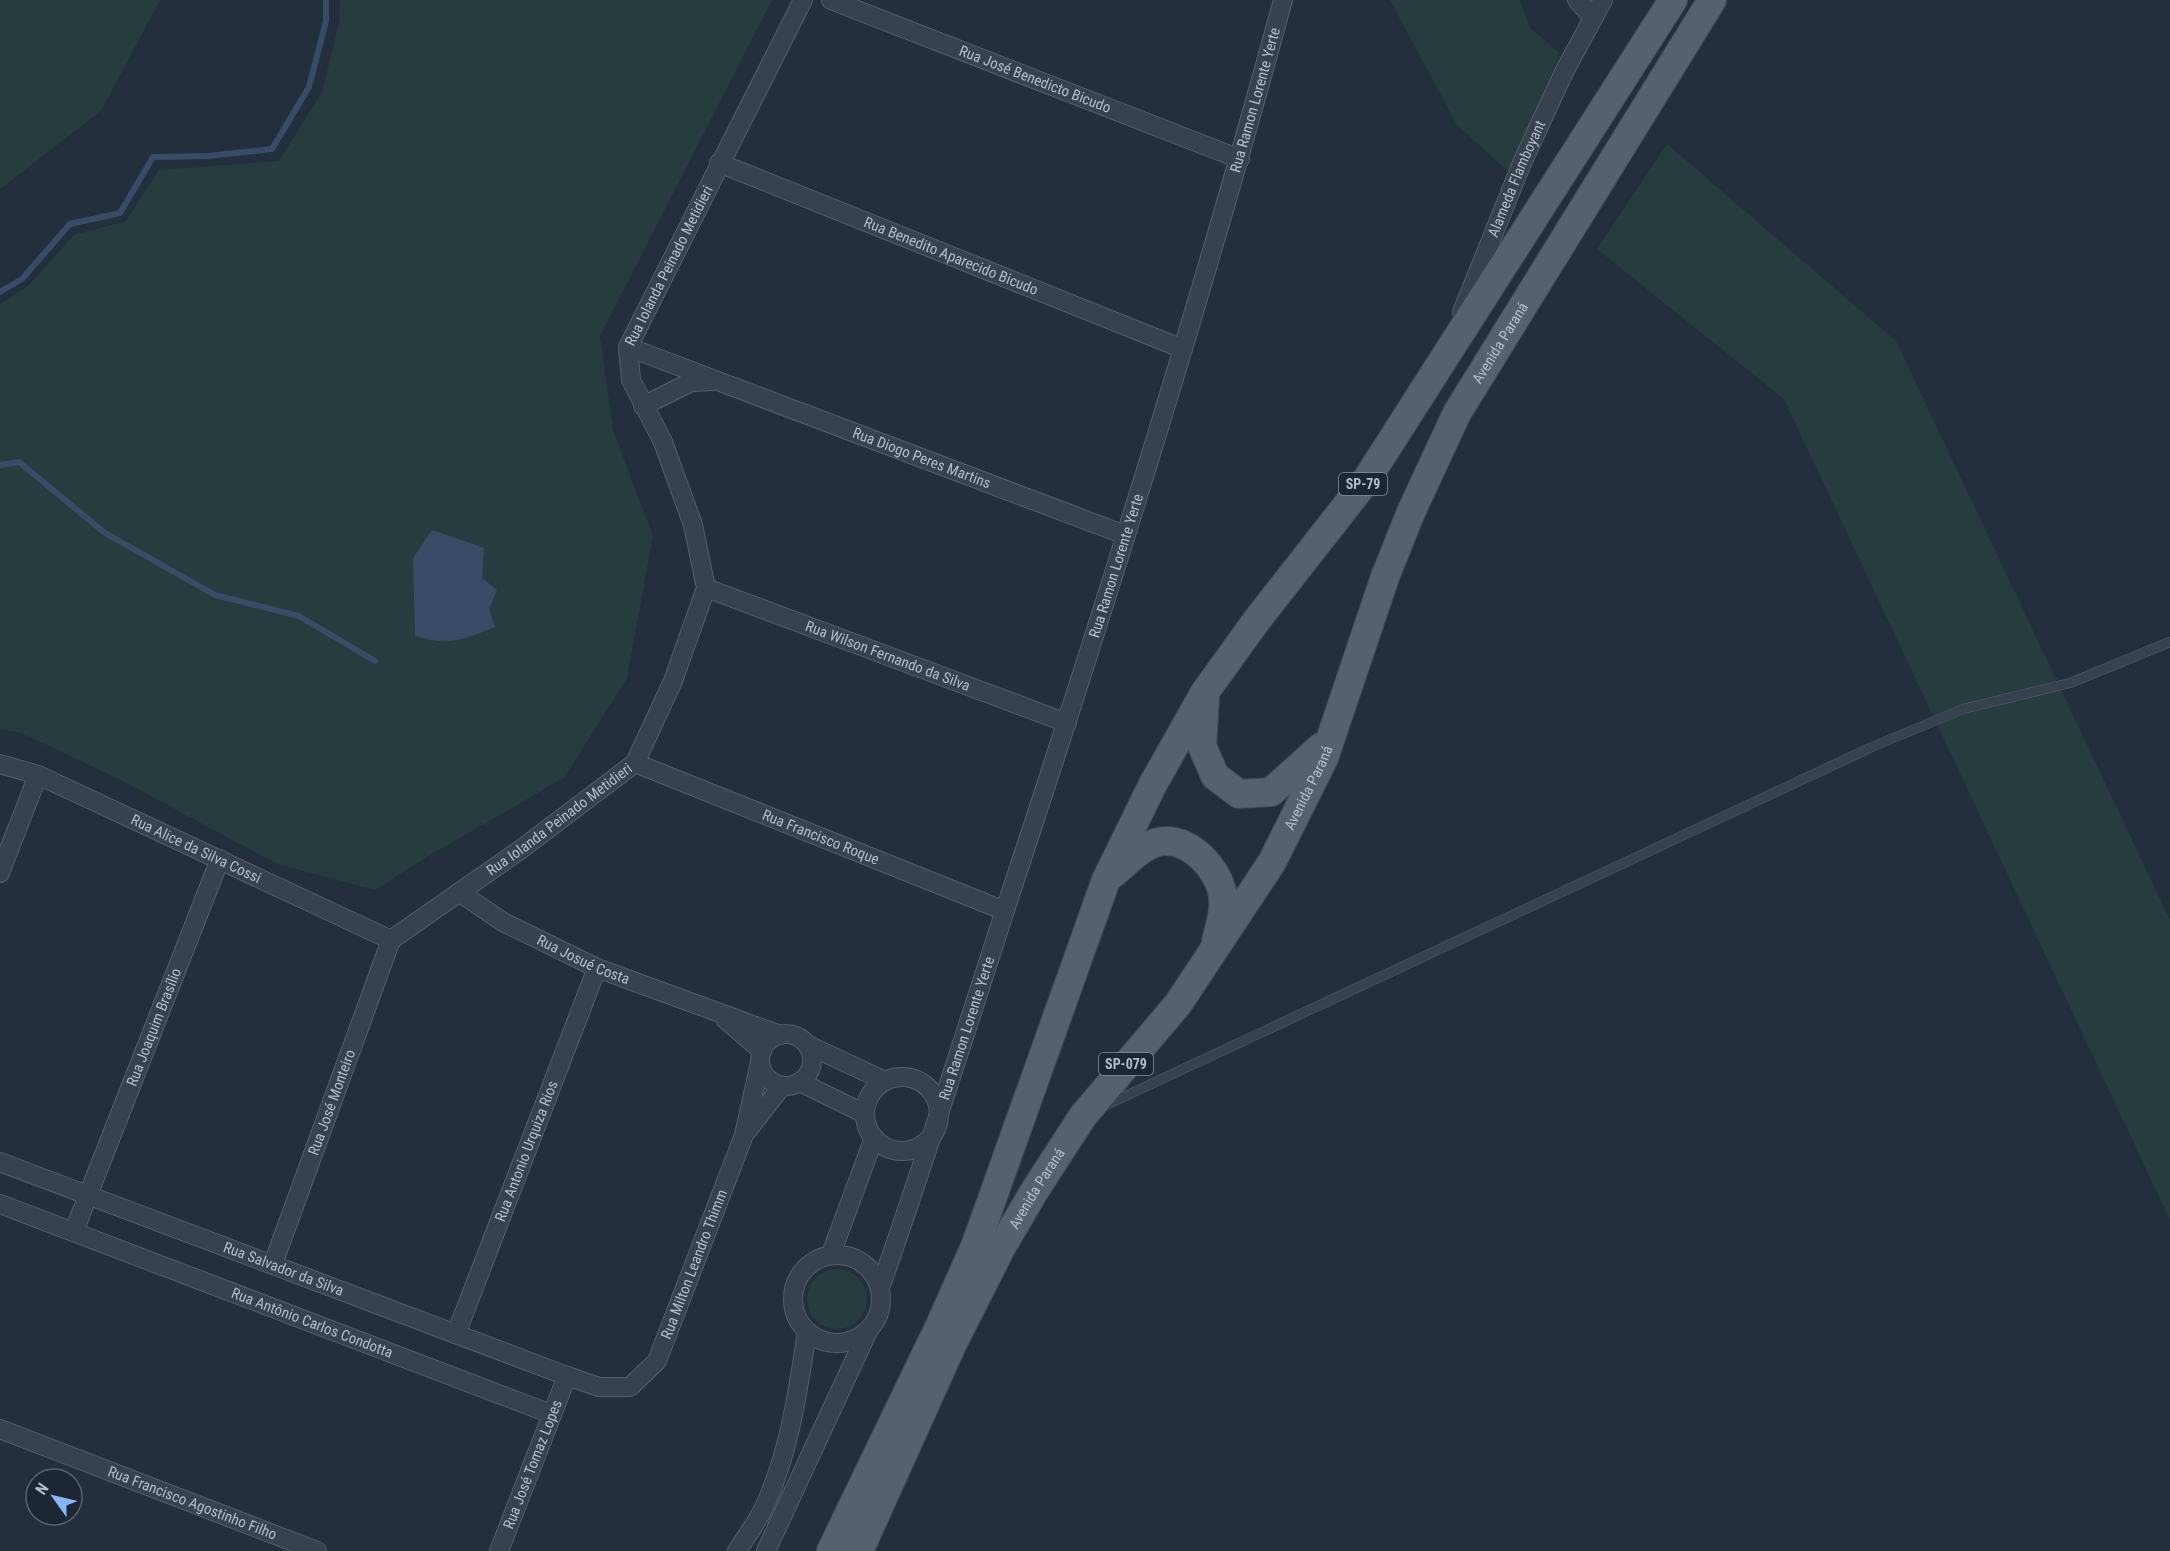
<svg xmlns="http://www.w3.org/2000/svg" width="2170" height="1551" viewBox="0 0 2170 1551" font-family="'Roboto Condensed',sans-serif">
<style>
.green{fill:#263c3f}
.water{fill:#394c67}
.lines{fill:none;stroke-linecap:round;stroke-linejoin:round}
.stream{stroke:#394c67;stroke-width:6}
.service-casing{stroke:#565f6c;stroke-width:10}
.minor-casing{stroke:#565f6c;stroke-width:20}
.primary-casing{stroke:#414a57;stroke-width:30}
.service{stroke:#38414e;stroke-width:9}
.minor{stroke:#38414e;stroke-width:18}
.primary{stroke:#56606e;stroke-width:28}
.labels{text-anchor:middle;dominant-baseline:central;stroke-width:4.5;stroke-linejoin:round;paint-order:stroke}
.shield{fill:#1d2633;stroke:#878f9c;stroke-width:1.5}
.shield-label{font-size:14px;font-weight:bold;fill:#b4bcc9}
.street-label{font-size:15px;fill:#b4bcc9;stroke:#1d2633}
</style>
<rect width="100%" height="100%" fill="#242f3e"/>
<path class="green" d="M0 0H160L101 111 0 189Z
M340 0H772L600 336 613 430 653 536 627 678 564 778 430 855 375 890 277 864 123 781 21 733 0 729V304L28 286 74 235 126 221 159 170 279 161 322 92 339 23Z
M1390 0H1520L1530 28 1560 53 1510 173 1457 125Z
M1667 144 1896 341 2170 920V1220L1784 399 1597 249Z
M807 1299a30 30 0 1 1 60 0a30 30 0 1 1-60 0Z"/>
<path class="water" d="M432 530 484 548 482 578 497 590 489 609 495 627C463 640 449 646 415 636L413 558Z"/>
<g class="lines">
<path class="stream" d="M0 292 22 279 70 224 120 213 153 157 208 156 272 149 309 87 326 21V0
M0 465 19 462 105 533 215 595 299 616 375 661"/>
<g class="service-casing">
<path id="service" d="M1104 1106 1872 747 1963 709 2070 683 2170 642"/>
</g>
<g class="minor-casing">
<g id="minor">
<path id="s1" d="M831 0 1240 159"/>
<path d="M1577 0 1592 17"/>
<path id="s2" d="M719 163 1183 349"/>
<path id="s3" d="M1462 312 1522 163 1564 72 1603 0"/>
<path id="s4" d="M628 347 1125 535"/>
<path d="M643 406 691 382 712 381"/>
<path id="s5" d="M706 588 1067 723"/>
<path id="s6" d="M635 763 1005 911"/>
<path id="s7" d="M0 764 38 775 391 940"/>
<path d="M0 873 38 775"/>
<path id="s8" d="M459 892 503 922 597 968 780 1035"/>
<path id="s9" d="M391 940 520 850 635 763 673 681 706 588 693 525 663 442 631 380 628 347 803 0"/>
<path d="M726 1020 762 1051"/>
<circle cx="786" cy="1060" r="26"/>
<path d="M808 1045 885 1081"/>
<circle cx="902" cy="1114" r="37"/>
<path d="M800 1082 865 1114"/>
<path d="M747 1131 782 1086"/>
<path id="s10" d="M0 1162 567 1376 599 1387H630L657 1361 744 1135 760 1063"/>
<path id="s11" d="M0 1204 551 1414"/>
<path id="s12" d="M74 1231 220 859"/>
<path d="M831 1254 874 1138"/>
<circle cx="837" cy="1299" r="44"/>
<path id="s13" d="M273 1264 391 940"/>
<path id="s14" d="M880 1288C926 1158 967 1027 1010 895 1108 599 1201 301 1283 0"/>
<path id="s15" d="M456 1334 597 968"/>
<path id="s16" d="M0 1429 317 1551"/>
<path id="s17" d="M499 1551 567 1376"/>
<path d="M737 1551C747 1535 759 1520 766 1503 790 1449 798 1390 807 1332"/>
<path d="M766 1551 868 1331"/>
</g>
</g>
<g class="primary-casing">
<g id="primary">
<path d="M1205 697 1202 746 1215 776 1239 794 1271 792 1321 747"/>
<path d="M1113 874C1128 861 1147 840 1167 841 1193 842 1216 868 1222 891 1226 907 1220 926 1216 941"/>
<path d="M831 1551 941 1323 976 1244 1106 880 1153 784 1205 692 1257 620 1365 482 1673 0"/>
<path id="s18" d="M859 1551 952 1345 1001 1248 1035 1190 1083 1116 1178 1004 1272 862 1324 758 1385 577 1411 512 1457 413 1712 0"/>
</g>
</g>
<use href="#service" class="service"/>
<use href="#minor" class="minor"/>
<use href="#primary" class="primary"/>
</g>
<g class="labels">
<g class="shield">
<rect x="1339" y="473" width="48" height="22" rx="4.5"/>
<rect x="1099" y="1053" width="54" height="22" rx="4.5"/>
</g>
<g class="shield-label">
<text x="1363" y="484">SP-79</text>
<text x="1126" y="1064">SP-079</text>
</g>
<g class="street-label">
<text stroke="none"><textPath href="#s1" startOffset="219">Rua José Benedicto Bicudo</textPath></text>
<text stroke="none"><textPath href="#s14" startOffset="1246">Rua Ramon Lorente Yerte</textPath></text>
<text stroke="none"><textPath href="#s3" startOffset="144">Alameda Flamboyant</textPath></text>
<text stroke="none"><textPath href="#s2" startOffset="250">Rua Benedito Aparecido Bicudo</textPath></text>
<text stroke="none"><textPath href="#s9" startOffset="837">Rua Iolanda Peinado Metidieri</textPath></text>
<text stroke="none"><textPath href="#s18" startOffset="1376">Avenida Paraná</textPath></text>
<text stroke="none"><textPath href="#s4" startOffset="314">Rua Diogo Peres Martins</textPath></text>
<text stroke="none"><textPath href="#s14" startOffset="760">Rua Ramon Lorente Yerte</textPath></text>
<text stroke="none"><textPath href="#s5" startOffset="194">Rua Wilson Fernando da Silva</textPath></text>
<text stroke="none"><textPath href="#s18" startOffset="890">Avenida Paraná</textPath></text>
<text stroke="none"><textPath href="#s9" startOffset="207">Rua Iolanda Peinado Metidieri</textPath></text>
<text stroke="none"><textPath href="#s6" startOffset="200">Rua Francisco Roque</textPath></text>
<text stroke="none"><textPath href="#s7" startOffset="214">Rua Alice da Silva Cossi</textPath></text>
<text stroke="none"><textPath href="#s8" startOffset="142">Rua Josué Costa</textPath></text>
<text stroke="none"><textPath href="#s12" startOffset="219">Rua Joaquim Brasílio</textPath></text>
<text stroke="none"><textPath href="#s14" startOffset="274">Rua Ramon Lorente Yerte</textPath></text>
<text stroke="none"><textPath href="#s13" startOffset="172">Rua José Monteiro</textPath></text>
<text stroke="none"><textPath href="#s15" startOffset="196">Rua Antonio Urquiza Rios</textPath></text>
<text stroke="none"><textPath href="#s18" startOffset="404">Avenida Paraná</textPath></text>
<text stroke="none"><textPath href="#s10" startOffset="812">Rua Milton Leandro Thimm</textPath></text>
<text stroke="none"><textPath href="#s10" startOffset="303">Rua Salvador da Silva</textPath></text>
<text stroke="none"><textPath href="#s11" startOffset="334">Rua Antônio Carlos Condotta</textPath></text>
<text stroke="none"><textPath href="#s17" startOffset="93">Rua José Tomaz Lopes</textPath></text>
<text stroke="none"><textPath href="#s16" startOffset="206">Rua Francisco Agostinho Filho</textPath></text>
</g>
</g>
<g transform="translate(54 1497) rotate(304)"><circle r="28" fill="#1d2633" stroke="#59626f" stroke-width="1.5"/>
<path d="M0-4.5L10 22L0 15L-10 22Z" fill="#8ab4f8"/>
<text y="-9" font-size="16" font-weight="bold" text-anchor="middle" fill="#b4bcc9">N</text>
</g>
</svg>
